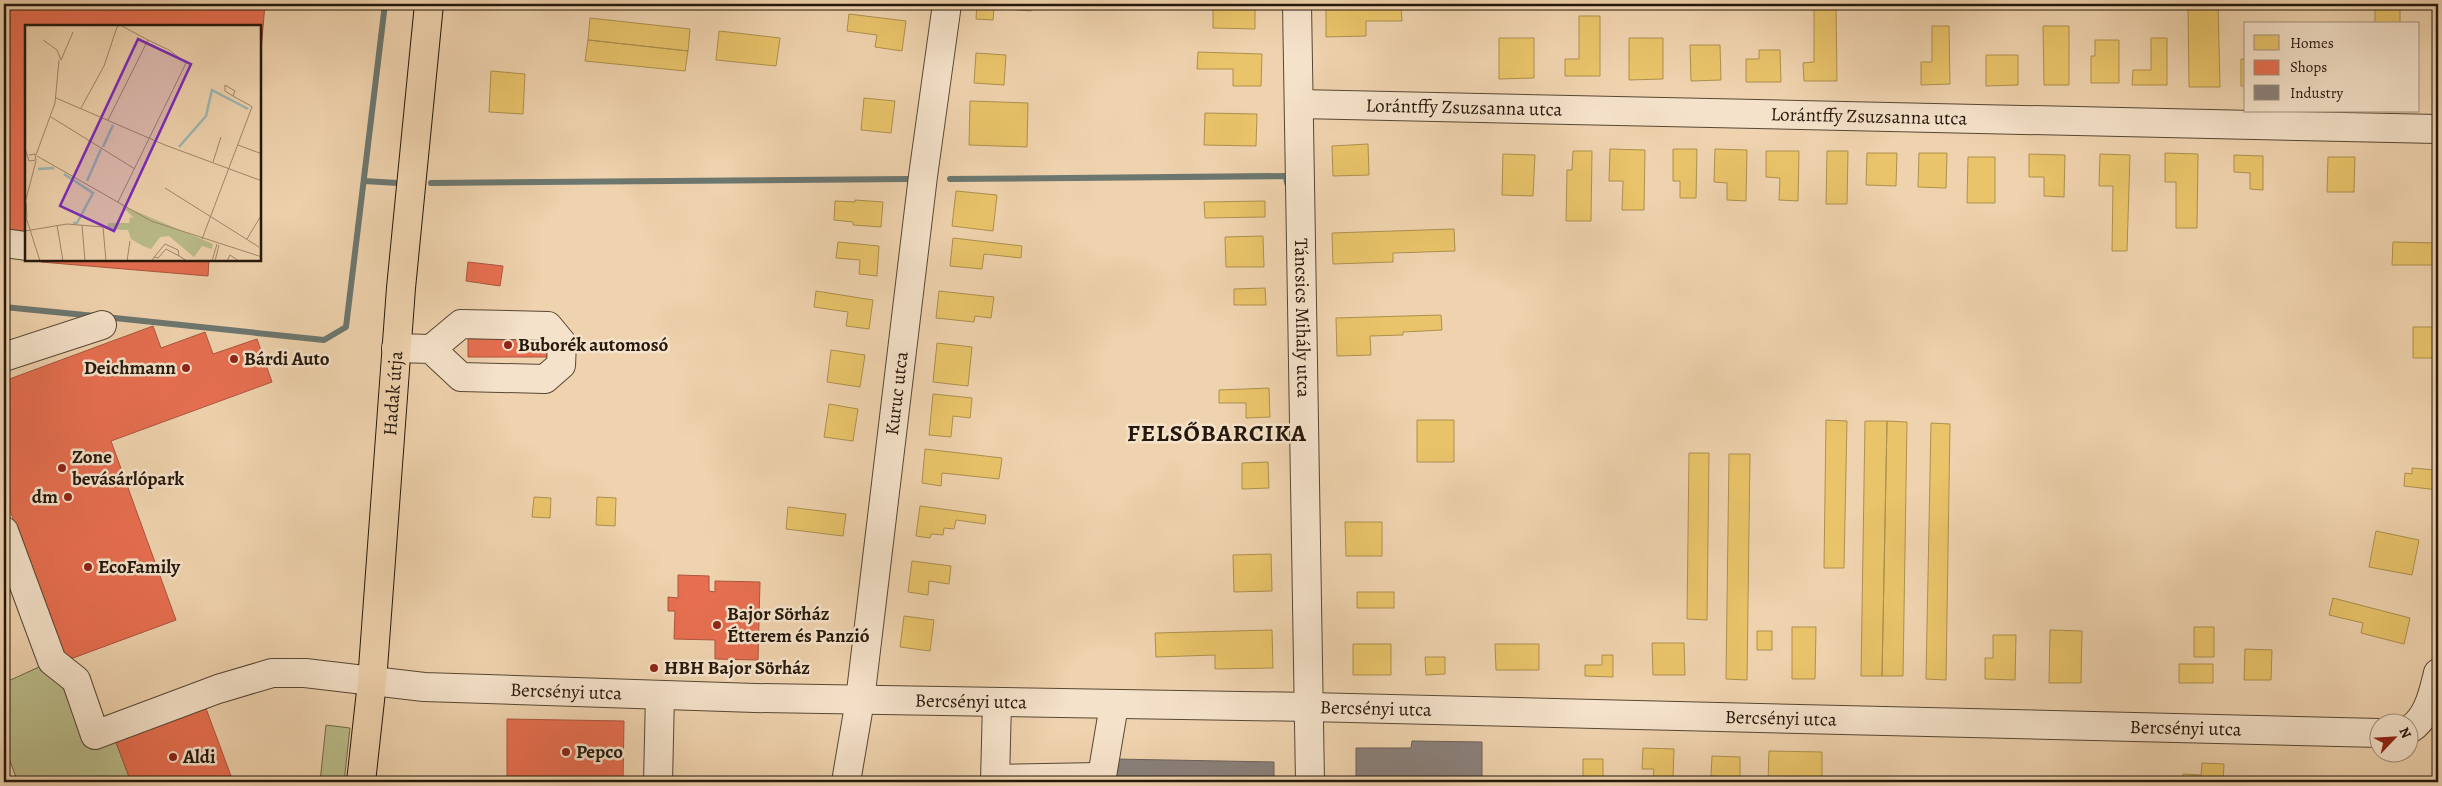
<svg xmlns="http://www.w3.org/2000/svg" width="2442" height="786" viewBox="0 0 2442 786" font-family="Alegreya,serif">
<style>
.green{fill:#babc8a;stroke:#706a4b}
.homes{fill:#e9c46a;stroke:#ae904e}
.shops{fill:#e76f51;stroke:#ad553c}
.industry{fill:#8a817c;stroke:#6c625a}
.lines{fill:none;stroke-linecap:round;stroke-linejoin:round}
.stream{stroke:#6c7770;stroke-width:6}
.minor-casing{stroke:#584734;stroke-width:30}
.major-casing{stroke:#25180c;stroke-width:30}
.minor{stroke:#f5e2ca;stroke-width:28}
.major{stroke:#efd3ae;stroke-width:28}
.poi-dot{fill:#8f2418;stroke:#f5e2ca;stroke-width:2}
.labels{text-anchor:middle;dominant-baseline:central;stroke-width:5;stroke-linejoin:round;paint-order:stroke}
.street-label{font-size:19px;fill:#25180c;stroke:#f5e2ca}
.poi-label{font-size:19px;font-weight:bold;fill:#25180c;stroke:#f5e2ca;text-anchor:start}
.district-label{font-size:24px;font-weight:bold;letter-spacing:1px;fill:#25180c;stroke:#f5e2ca}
.inset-river{fill:none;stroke:#9cb6b2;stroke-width:2.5}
.inset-road{fill:none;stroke:#9e886d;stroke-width:1}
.view{fill:#7b2cbf;fill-opacity:0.15;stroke:#7b2cbf;stroke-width:2.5}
.inset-edge{fill:none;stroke:#25180c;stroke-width:2.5}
</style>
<rect width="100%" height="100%" fill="#efd3ae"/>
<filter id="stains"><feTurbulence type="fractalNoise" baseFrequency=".004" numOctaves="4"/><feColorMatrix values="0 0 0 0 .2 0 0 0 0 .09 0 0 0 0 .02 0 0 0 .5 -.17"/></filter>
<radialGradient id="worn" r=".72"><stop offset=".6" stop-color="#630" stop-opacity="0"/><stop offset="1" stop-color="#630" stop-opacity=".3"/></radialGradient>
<path class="green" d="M52 661 114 737 131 782H18L4 746V683Z
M326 725 350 728 344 782H320Z"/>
<path class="homes" d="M977 4H1032L1031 11 994 8 993 20 976 19Z
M1213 4H1255V29L1213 28Z
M1326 4H1401L1402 21H1366V36L1326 37Z
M1814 4H1836L1837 81H1804L1803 63 1814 62Z
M2188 4H2218L2220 87H2189Z
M2375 4H2400V24H2375Z
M849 14 906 21 902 51 875 47 877 35 847 31Z
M1579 16H1600V76H1565V59H1579Z
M590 18 690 29 688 51 588 40Z
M1932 26H1949L1950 84 1921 85V62H1932Z
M2043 26H2069V85H2044Z
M719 31 780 38 776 66 716 60Z
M1499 38H1534V78L1499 79Z
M1629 38H1663V79L1629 80Z
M2151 38H2167V85H2132L2133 70H2151Z
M588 40 688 51 685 71 585 61Z
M2095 40H2119V83H2091V56H2095Z
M1690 45H1720L1721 80 1691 81Z
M1759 50H1780L1781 82H1746V59H1759Z
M1198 52 1262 54 1261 86H1233V69H1197Z
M976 53 1006 55 1004 85 974 83Z
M1986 55H2018V85L1986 86Z
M2241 59H2246V86H2241Z
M491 71 525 74 523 114 489 112Z
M864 98 895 101 891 133 861 130Z
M970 101 1028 103 1027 147 969 145Z
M1205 113 1257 114 1256 146 1204 145Z
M1368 144 1369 175 1333 176 1332 146Z
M1610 149 1645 150 1644 210H1622L1623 181H1609Z
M1673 149H1697L1696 198H1680V181H1673Z
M1715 149 1747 150 1746 201 1727 200V183L1714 182Z
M1573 151H1592L1591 221H1566L1567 170H1572Z
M1766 151H1799L1798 201 1779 200 1780 178 1766 177Z
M1827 151H1848L1847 204H1826Z
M1867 153H1897L1896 186 1866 185Z
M1919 153H1947L1946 188 1918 187Z
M2165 153 2198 154 2197 228H2176V182H2165Z
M1503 154 1535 155 1533 196 1502 195Z
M2029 154 2065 155 2064 197 2044 196V177H2029Z
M2100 154 2130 155 2127 251H2112L2113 186H2099Z
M2234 155 2263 156V190L2250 189V173L2234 172Z
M1968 157H1995V203H1967Z
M2328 157H2355L2354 192H2327Z
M956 191 997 195 993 231 952 226Z
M855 200 883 202 881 227 853 225V222L834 220 835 201 855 202Z
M1265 201V217L1205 218 1204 202Z
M1454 229 1455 251 1393 253V262L1333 264 1332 233Z
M1263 236 1264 267H1226L1225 237Z
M953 238 1022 246 1021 258 984 254 982 269 950 266Z
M838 242 879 246 877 276 859 274 860 260 836 258Z
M2393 242 2438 243V265H2392Z
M1265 288 1266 305H1234V289Z
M816 291 873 300 869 329 846 326 848 312 814 307Z
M939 291 994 297 991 318 975 316 974 322 936 318Z
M1441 315 1442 330 1403 332V335L1370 336 1371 355 1337 356 1336 318Z
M2413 327H2438V358H2413Z
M937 343 972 347 968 386 933 382Z
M831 350 865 355 860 387 827 382Z
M1269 388 1270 417 1246 418V403H1219V390Z
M933 394 972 398 970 418 953 416 951 437 929 435Z
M829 404 858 409 853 441 824 437Z
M1417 420H1454V462H1417Z
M1826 420 1847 421 1844 568H1824Z
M1865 421H1887L1882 676H1861Z
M1887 421 1907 422 1903 676H1882Z
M1931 423 1950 424 1946 680 1926 679Z
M925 449 1002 458 999 479 942 473 941 486 922 483Z
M1689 453H1709L1707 620 1687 619Z
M1729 454H1750L1747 680 1726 679Z
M1268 462 1269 488 1242 489V463Z
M2412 468 2435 470 2434 476 2438 477V490L2404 486 2405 473 2412 474Z
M534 497 551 498 550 518 532 517Z
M597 497 616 498 615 526 596 525Z
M920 506 986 515 985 524 956 520 954 529 944 528 943 535 931 534 930 538 916 536Z
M788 507 846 514 843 536 786 529Z
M1345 522H1382V556H1346Z
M2376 531 2419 540 2412 575 2369 567Z
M1271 554 1272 591 1234 592 1233 555Z
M912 561 951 566 949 584 929 581 928 595 908 592Z
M1357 592H1394V608H1357Z
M2333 598 2410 618 2404 644 2361 633 2363 623 2329 615Z
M904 616 934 620 930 651 900 647Z
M1792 627H1816L1815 679H1792Z
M2194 627H2214V657H2194Z
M1272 630 1273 668 1215 669V655L1156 657 1155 633Z
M2050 630 2082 631 2081 683H2049Z
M1757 631H1772V650H1757Z
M1993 635H2016L2015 680 1985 679V658H1993Z
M1652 643H1684L1685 675H1653Z
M1353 644H1391V675H1353Z
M1495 644H1539V670H1496Z
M2245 649 2272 650 2271 680H2244Z
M1602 655H1613V677L1585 676V665H1602Z
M1425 657H1445V674L1426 675Z
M2179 664H2213V683H2179Z
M1643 748 1674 749 1673 777 1669 776 1668 782H1653L1654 769H1642Z
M1769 751 1822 752V782H1768Z
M1712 756 1740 757V782H1725V777L1711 776Z
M1583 759H1603V782H1583Z
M2202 763 2224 764 2223 782H2183V774L2201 775Z"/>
<path class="shops" d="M4 4H265L260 63V26H26V231L4 229Z
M41 260H209L208 276 41 262Z
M468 262 503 266 500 286 466 281Z
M153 326 161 348 205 332 213 354 257 339 272 382 111 441 176 620 65 661 4 494V381Z
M468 333 547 334V357H468Z
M678 575 709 576V591L715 592V581L760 582 758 660 715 659V640L674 639 675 611H668V597L678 598Z
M204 703 231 776 218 782H131L114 737Z
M507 719 624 721 623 782H507Z"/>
<path class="industry" d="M1412 741 1482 742V777H1412V782H1351V777H1356V748H1411Z
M1115 759 1274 762V782H1115Z"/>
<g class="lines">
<path class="stream" d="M950 179 1286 176 1287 183
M364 181 398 183
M431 183 908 179
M4 307 95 316
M105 317 324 340 346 327 385 4"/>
<g class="minor-casing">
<g id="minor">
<path id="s1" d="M1297 4 1310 782"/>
<path id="s2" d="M1299 104 2438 129"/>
<path d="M4 243 26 246"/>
<path d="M396 348 431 349 461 377 545 379 561 365 562 343 548 326 461 324 431 349"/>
<path d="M4 357 102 325"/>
<path id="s3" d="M4 531 52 661 76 680 95 735 218 689 272 673H305L424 687 755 698 1309 707 2380 733"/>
<path d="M2410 729C2428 718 2433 693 2438 673"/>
<path d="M995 779 1100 777"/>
<path d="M658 782 660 695"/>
<path id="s4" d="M846 782 860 700 923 176 947 4"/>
<path d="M995 782 997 702"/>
<path d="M1101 782 1114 705"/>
</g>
</g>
<g class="major-casing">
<g id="major">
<path id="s5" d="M361 782 372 682 401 288 429 4"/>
</g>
</g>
<use href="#minor" class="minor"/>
<use href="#major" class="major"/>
</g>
<g class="poi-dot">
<circle cx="508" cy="345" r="5"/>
<circle cx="234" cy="359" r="5"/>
<circle cx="186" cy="368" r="5"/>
<circle cx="62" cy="468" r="5"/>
<circle cx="68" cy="497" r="5"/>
<circle cx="88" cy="567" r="5"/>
<circle cx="717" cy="625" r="5"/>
<circle cx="654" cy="668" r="5"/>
<circle cx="566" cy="752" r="5"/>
<circle cx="173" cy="757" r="5"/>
</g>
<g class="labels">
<g class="street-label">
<text stroke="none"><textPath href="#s2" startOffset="165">Lorántffy Zsuzsanna utca</textPath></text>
<text stroke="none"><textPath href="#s2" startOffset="570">Lorántffy Zsuzsanna utca</textPath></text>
<text stroke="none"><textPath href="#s1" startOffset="314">Táncsics Mihály utca</textPath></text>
<text stroke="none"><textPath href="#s5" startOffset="390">Hadak útja</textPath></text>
<text stroke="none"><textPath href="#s4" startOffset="392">Kuruc utca</textPath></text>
<text stroke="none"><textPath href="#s3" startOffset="710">Bercsényi utca</textPath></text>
<text stroke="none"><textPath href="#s3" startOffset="1115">Bercsényi utca</textPath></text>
<text stroke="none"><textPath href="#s3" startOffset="1520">Bercsényi utca</textPath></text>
<text stroke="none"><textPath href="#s3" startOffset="1925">Bercsényi utca</textPath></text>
<text stroke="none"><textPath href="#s3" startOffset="2330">Bercsényi utca</textPath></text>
</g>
<g class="poi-label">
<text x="518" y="345">Buborék automosó</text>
<text x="244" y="359">Bárdi Auto</text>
<text x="176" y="368" text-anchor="end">Deichmann</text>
<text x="72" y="457">Zone<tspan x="72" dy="22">bevásárlópark</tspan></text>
<text x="58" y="497" text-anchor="end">dm</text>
<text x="98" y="567">EcoFamily</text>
<text x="727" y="614">Bajor Sörház<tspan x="727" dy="22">Étterem és Panzió</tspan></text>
<text x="664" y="668">HBH Bajor Sörház</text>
<text x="576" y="752">Pepco</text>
<text x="183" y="757">Aldi</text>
</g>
<g class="district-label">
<text x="1217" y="433">FELSŐBARCIKA</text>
</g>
</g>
<g transform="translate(25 25)">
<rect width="236" height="236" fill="#efd3ae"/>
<path d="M96 180 188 219 187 224 177 221 169 232 144 211 135 212 126 224 118 221 106 214 103 205 82 204 83 198H104L105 192 109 193Z" fill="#babc8a"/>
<path class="inset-river" d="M78 122 88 100M154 122 181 91 187 65 223 84M13 144 29 143M39 149 68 168 52 198H48M62 156 76 124"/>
<path class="inset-road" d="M18 15 32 25 36 35 48 7M31 73 140 120 237 156M56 83 79 41 92 2 95 0 123 15M26 92 110 144M83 95 123 15 144 25 161 38 93 177M213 120 237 129M0 123 4 136 11 135 10 129 4 130M11 130 30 78 34 35M12 131 126 196 237 232M188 137 196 112M140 163 234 222M1 177 2 192M0 178 11 136M0 189 15 236M32 200 38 236M57 200 60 236M0 206 42 199 78 202 81 236M177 214 227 82 226 81 208 71 200 66V60L210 66 208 71M222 214 237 189M129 232 133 233 141 224 154 231M51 236H88M102 236 105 216M126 236 140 219 153 225 154 231 162 236M187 236 192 219M190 236 194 220M202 236 205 230 214 236"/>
<path class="view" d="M113 14 166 39 89 206 35 181Z"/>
<rect width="236" height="236" class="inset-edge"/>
</g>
<rect width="2442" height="786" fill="none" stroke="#efd3ae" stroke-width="20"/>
<rect x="5" y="5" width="2432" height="776" fill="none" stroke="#25180c" stroke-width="2.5"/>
<rect x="10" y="10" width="2422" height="766" fill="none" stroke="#25180c"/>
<rect x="2244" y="22" width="175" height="90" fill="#f5e2ca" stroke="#a2917e"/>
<rect x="2254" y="35" width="25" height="15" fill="#e9c46a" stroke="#a2917e"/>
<text x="2290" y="48" font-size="15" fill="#25180c">Homes</text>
<rect x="2254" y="60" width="25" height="15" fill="#e76f51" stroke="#a2917e"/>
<text x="2290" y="72" font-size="15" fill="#25180c">Shops</text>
<rect x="2254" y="85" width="25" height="15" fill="#8a817c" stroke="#a2917e"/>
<text x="2290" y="98" font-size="15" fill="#25180c">Industry</text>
<g transform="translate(2394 738) rotate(65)"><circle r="24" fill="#f5e2ca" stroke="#a2917e"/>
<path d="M0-4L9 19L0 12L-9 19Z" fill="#8f2418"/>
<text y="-8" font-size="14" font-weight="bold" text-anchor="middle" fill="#25180c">N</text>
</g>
<rect width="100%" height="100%" filter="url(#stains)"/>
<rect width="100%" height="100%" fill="url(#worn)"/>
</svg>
